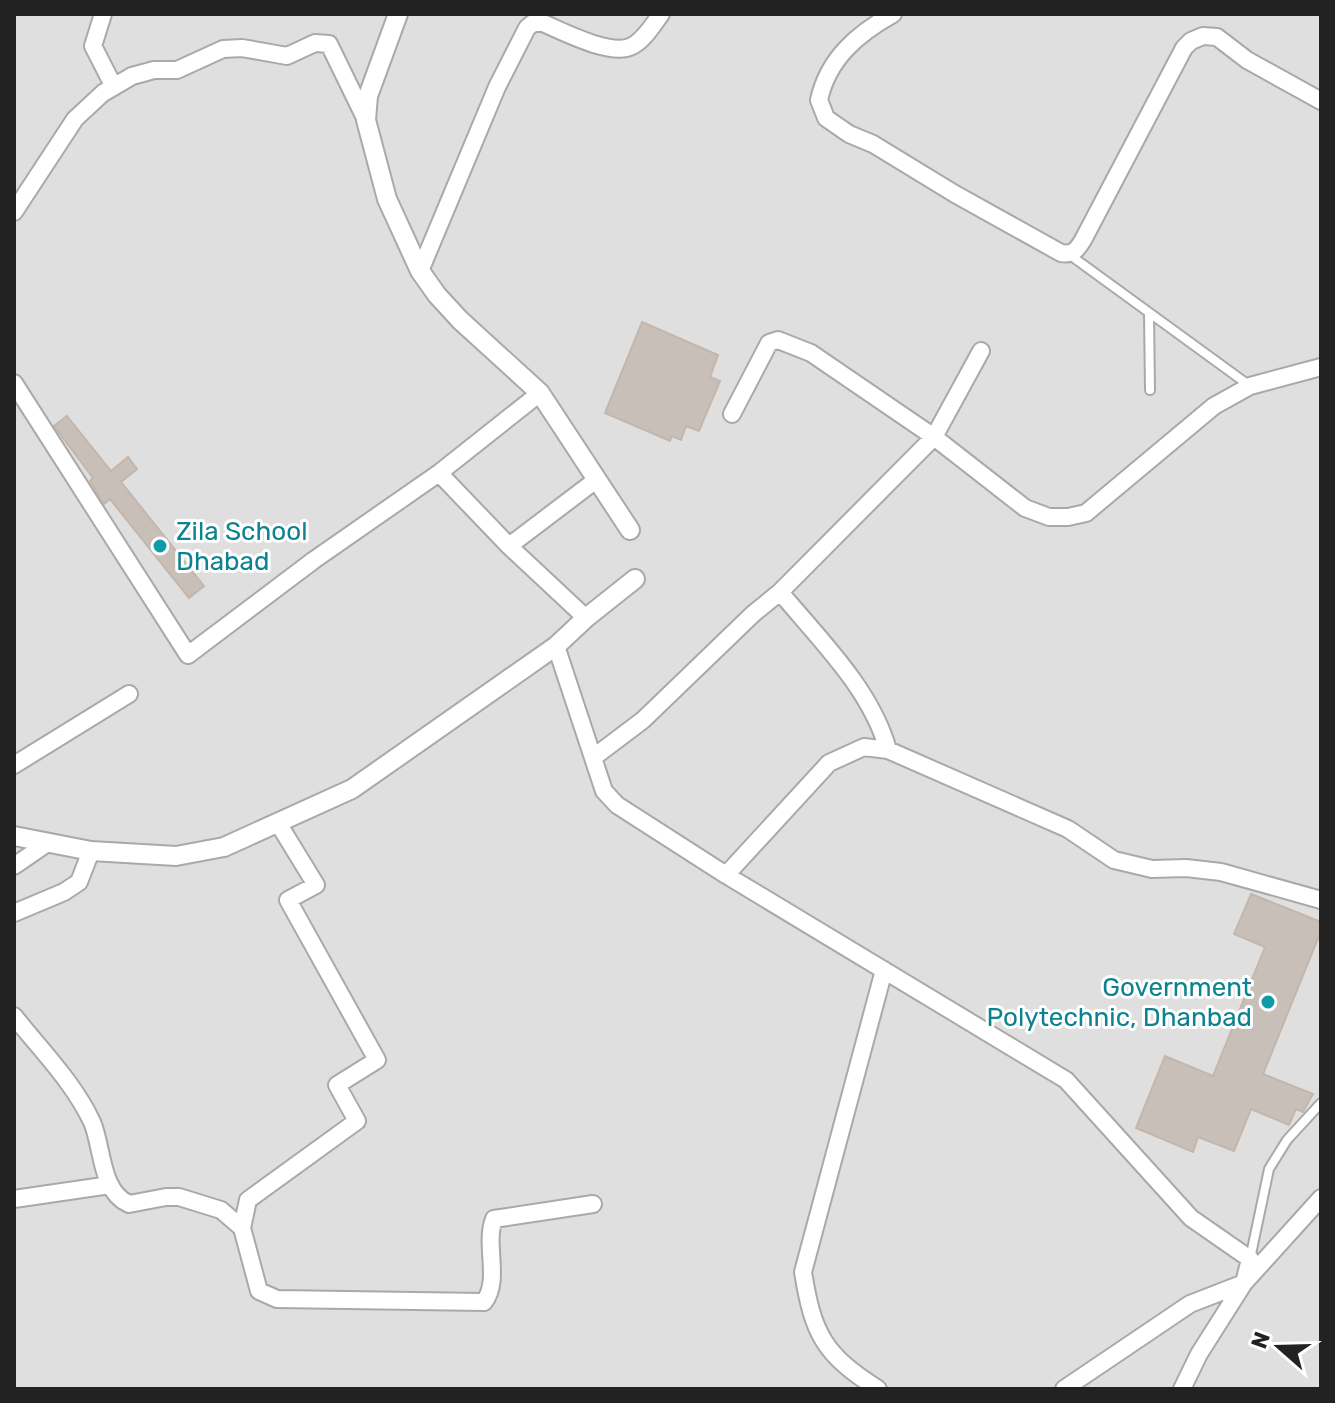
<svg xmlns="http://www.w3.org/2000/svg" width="1335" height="1403" viewBox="0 0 1335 1403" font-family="Rubik,sans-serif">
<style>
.residential{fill:#e0dfdf}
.building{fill:#c7bfb8;stroke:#c4b6ab;stroke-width:2}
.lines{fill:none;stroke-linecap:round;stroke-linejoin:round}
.service-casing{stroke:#a9a9a9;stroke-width:12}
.minor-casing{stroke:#a9a9a9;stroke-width:20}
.tertiary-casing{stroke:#a9a9a9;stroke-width:22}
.service{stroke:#fff;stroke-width:8}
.minor{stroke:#fff;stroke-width:16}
.tertiary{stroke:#fff;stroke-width:18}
.culture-dot{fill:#0f9aa8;stroke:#fff;stroke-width:3}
.labels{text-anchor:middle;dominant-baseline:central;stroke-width:6;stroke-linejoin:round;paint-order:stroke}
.culture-label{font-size:26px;fill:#0d838f;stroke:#fff;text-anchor:start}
</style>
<rect width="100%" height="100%" fill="#f2efe9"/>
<path class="residential" d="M14 14H1321V1389H14Z"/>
<path class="building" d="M642 322 718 355 710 377 720 381 699 431 686 426 681 440 672 436 670 441 605 413Z
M67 416 111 471 128 457 137 469 121 482 204 586 189 598 110 499 104 504 90 481 93 478 54 426Z
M1251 894 1321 922V931L1263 1074 1313 1094 1303 1112 1296 1109 1289 1125 1251 1109 1234 1151 1198 1137 1193 1152 1136 1128 1165 1056 1213 1076 1265 947 1234 934Z"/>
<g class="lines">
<g class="service-casing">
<path id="service" d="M1070 255 1250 386
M1149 314 1150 390
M1250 1259 1269 1169 1287 1140 1321 1103"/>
</g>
<g class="minor-casing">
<path id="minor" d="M103 14 93 46 114 87
M893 14C857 34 828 59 819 100L826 118 849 134 873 144 955 194 1061 253C1073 255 1077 250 1083 240L1184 48 1191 41 1203 36 1217 37 1247 60 1321 101
M14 212 75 119 103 93 132 76 154 70H177L223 49 242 48 287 56 315 43 329 44 366 120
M420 271 497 87 527 28 533 23H543C564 32 612 57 632 46 644 40 653 25 661 14
M14 383 188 655 314 560 439 473 540 393
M732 414 769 343 778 340 811 353 934 437 1025 508 1049 517H1068L1086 513 1214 406 1250 386 1321 367
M439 473 509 546 586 618
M509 546 596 480
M780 592C820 640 871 689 888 750
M556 646 604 791 617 805 726 875 1066 1080 1191 1218 1250 1259 1244 1283 1199 1354 1182 1389
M594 757 643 720 753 614 780 592 934 437 981 351
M14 765 129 694
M14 866 49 842
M726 875 829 763 864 747 888 750 1068 829 1114 860 1152 869 1186 868 1221 872 1321 900
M14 913 64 892 79 882 91 851
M14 1016C40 1049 74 1083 92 1122 103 1147 100 1191 129 1204L166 1197H179L221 1210 242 1228 259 1291 277 1299 484 1302C501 1280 484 1244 494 1219L593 1204
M14 1199 110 1185
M242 1228 248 1200 357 1121 337 1085 377 1060 288 900 316 885 278 823
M878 1389C824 1355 813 1334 803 1272L884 970
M1064 1389 1190 1304 1244 1283 1321 1198"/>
</g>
<g class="tertiary-casing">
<path id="tertiary" d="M398 14 368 96 366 120 387 199 420 271 437 295 460 320 540 393 630 530
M14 836 91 851 176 856 224 847 352 789 556 646 586 618 635 579"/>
</g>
<use href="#service" class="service"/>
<use href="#minor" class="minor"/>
<use href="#tertiary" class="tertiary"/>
</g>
<g class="culture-dot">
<circle cx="160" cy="546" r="8"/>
<circle cx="1268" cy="1002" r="8"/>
</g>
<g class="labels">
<g class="culture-label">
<text x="176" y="531">Zila School<tspan x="176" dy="30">Dhabad</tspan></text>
<text x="1252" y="987" text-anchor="end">Government<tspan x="1252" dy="30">Polytechnic, Dhanbad</tspan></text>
</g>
</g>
<rect width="1335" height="1403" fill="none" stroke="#222222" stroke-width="32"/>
<g transform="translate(1279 1347) rotate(290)" stroke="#ffffff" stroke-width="6" paint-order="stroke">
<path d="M0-6L14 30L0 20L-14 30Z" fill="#222222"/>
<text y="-12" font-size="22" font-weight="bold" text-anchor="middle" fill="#222222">N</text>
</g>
</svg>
